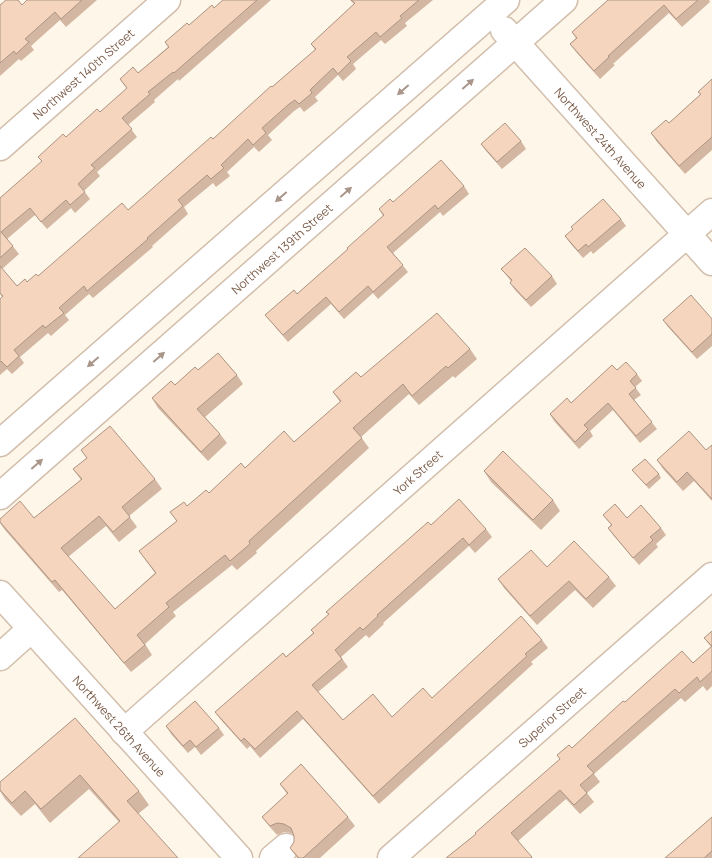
<svg xmlns="http://www.w3.org/2000/svg" width="712" height="858" viewBox="0 0 712 858" font-family="Manrope,sans-serif">
<style>
.lines{fill:none;stroke-linecap:round;stroke-linejoin:round}
.minor-casing{stroke:#d2beac;stroke-width:29}
.minor{stroke:#fff;stroke-width:26}
.wall{fill:#d3b7a3}
.building{fill:#f5d5bd;stroke:#ac9584}
.oneway{fill:#a99589}
.labels{text-anchor:middle;dominant-baseline:central;stroke-width:4;stroke-linejoin:round;paint-order:stroke}
.street-label{font-size:12px;fill:#7b5c49;stroke:#fff9f0}
</style>
<rect width="100%" height="100%" fill="#fef6e8"/>
<g class="lines">
<g class="minor-casing">
<g id="minor">
<path id="s1" d="M504 30 712 262"/>
<path id="s2" d="M0 147 167 0"/>
<path d="M0 443 506 0"/>
<path id="s3" d="M0 496 564 0"/>
<path id="s4" d="M0 594 239 858"/>
<path d="M0 657 31 629"/>
<path id="s5" d="M124 732 712 212"/>
<path d="M273 858 286 847"/>
<path id="s6" d="M391 858 712 576"/>
</g>
</g>
<use href="#minor" class="minor"/>
</g>
<path class="wall" d="M27 0H97L66 27 60 20 31 46 34 50 21 61 19 59 0 76V5H22Z
M223 0H271L179 81 178 79 154 100 155 102 128 125 137 137 97 172 100 176 84 191 90 199 75 213 71 208 47 229 35 215 7 239 19 254 2 269 17 286 27 282 38 276 128 210 213 139 315 50 311 44 354 4 350 0H433L405 23 407 26 385 44 381 40 353 64 356 69 343 81 338 75 315 97 318 101 304 112 300 107 294 111 268 135 272 140 259 152 254 147 227 172 230 176 216 187 213 183 184 207 188 214 152 246 153 247 93 298 89 294 65 315 69 320 51 336 48 333 20 357 24 363 12 374 7 369 0 375V299L2 297 0 294V198L42 162 38 157 100 112 127 89 120 79 138 73 168 47 165 42 214 8Z
M608 0H709L710 2 682 27 669 13 613 64 615 65 600 79 576 52 570 44 576 38 572 32Z
M712 79V150L685 174 657 142 651 133 669 123 700 95Z
M521 141 526 149 502 169 486 151 481 144Z
M464 186 469 194 443 216 440 212 393 253 408 272 378 299 373 293 344 319 331 304 288 342 271 322 265 315 297 294 348 249 383 216 379 209 393 202Z
M621 219 626 226 593 254 591 251 583 258 570 243 565 236Z
M501 269 552 276 557 284 531 307 515 290 510 283 511 281Z
M712 319V346L697 359 668 327 663 320Z
M470 349 477 359 455 378 453 376 419 405 409 394 361 437 369 448 256 551 257 553 237 570 232 565 173 612 176 616 145 644 152 655 131 672 62 590 59 592 5 530 0 523 34 518 81 480 73 469 87 458 81 450 155 479 162 489 129 516 137 527 119 542 106 526 68 557 115 609 155 573 139 551 177 521 170 512 187 506 209 493 245 468 294 442 340 402 333 392 361 377Z
M198 370 237 375 243 384 205 417 220 434 227 443 208 461 158 408 152 398Z
M617 370 637 374 642 381 635 387 641 395 634 400 657 429 640 443 613 410 590 431 593 436 579 449 554 421 550 414 571 403Z
M712 445V501L694 481 683 491 663 469 657 460 706 450Z
M632 470 659 474 661 478 649 489Z
M484 471 553 500 560 511 541 530 491 482Z
M603 515 627 518 661 528 666 535 656 544 658 547 639 565 613 535 608 528 611 525Z
M431 525 486 529 492 537 475 553 469 546 383 623 384 624 369 638 366 635 341 657 348 667 318 692 343 720 392 717 432 698 542 640 548 648 531 662 533 664 379 804 303 719 260 758 250 746 247 749 221 720 215 712 286 657 313 633 311 630Z
M547 567 609 577 616 586 593 608 575 590 537 625 504 588 498 579Z
M712 631V686L707 691 703 686 685 702 681 698 594 774 600 782 587 793 594 802 580 814 566 799 518 841 532 858H446L476 834 560 759 557 755 572 748 625 702 693 663 711 647 704 638Z
M75 718 139 791 149 805 138 814 119 822 89 789 50 823 35 804 21 816 5 799 0 791V782Z
M166 726 219 728 224 735 201 755 195 747 188 753 171 734Z
M280 784 348 817 355 826 320 858H297L290 848 294 842V835L291 833 284 832 277 835 269 826 262 817 287 794Z
M712 817V858H665Z"/>
<path class="building" d="M6 0H18L22 5 27 0H82L61 19 55 12 25 39 29 42 16 54 14 51 0 63V5Z
M223 0H257L174 73 173 72 148 92 150 94 122 118 132 129 91 165 95 168 78 184 85 192 70 205 66 200 41 222 30 208 1 232 13 246 0 258V198L42 161 38 157 63 134 66 137 97 109 100 112 127 88 120 79 133 67 138 73 169 47 165 42 187 23 189 25 212 5 214 8Z
M351 0H419L400 16 402 18 380 37 376 32 347 57 351 61 338 74 333 68 310 90 312 93 299 104 295 100 289 104 262 128 266 133 253 145 248 139 221 165 224 168 211 179 207 175 178 200 183 206 147 238 148 239 87 291 84 286 59 308 64 313 45 328 43 325 14 350 19 356 7 367 1 361 0 362V299L3 296 0 293V266L17 286 25 279 27 282 36 274 38 276 122 203 128 210 211 137 213 139 271 86 272 87 316 49 311 44 355 3Z
M608 0H698L676 19 664 5 608 56 609 57 594 71 570 44 577 38 572 32Z
M712 79V137L679 166 651 133 666 120 669 123 701 94 698 92Z
M505 123 521 141 497 162 481 144Z
M441 160 464 186 438 209 435 205 387 247 403 265 373 292 368 286 339 312 326 297 283 335 265 315 294 290 297 294 348 249 347 248 384 215 379 209 390 199 393 202Z
M603 199 621 219 588 247 586 244 578 251 565 236 573 229 571 227Z
M525 248 552 276 526 300 510 283 512 280 501 269Z
M691 295 712 319V334L692 352 663 320Z
M437 313 470 349 448 368 446 366 412 396 403 384 353 428 362 438 249 541 250 544 230 561 225 555 166 603 169 607 137 635 145 645 124 663 55 580 52 582 0 522V519L20 501 34 518 82 479 73 469 87 458 81 450 110 426 155 479 122 507 130 517 113 532 99 516 61 548 115 609 156 573 139 551 177 521 170 512 184 502 187 506 206 490 209 493 241 463 245 468 284 431 294 442 341 401 333 392 356 372 361 377Z
M218 353 237 375 197 409 220 434 201 452 152 398 171 381 175 385 195 367 198 370Z
M626 362 637 374 630 381 636 388 629 394 652 422 636 436 608 403 584 425 588 429 575 442 550 414 567 398 571 403 612 365 617 370Z
M689 431 706 450 712 445V499L687 472 677 482 657 460Z
M503 451 553 500 533 520 484 471Z
M645 459 659 474 646 485 632 470Z
M459 499 486 529 469 545 463 538 377 615 378 616 363 630 360 627 335 650 342 659 312 685 343 720 373 694 392 717 423 688 432 698 521 616 542 640 525 654 527 656 373 796 297 711 255 749 244 738 241 741 215 712 283 653 286 657 314 633 311 630 329 614 326 612 428 522 431 525Z
M615 504 627 518 641 505 661 528 650 537 653 540 633 558 608 528 612 525 603 515Z
M574 541 609 577 586 599 569 581 530 616 498 579 531 550 547 567Z
M712 631V671L700 682 697 677 679 693 675 689 587 766 594 773 580 785 587 793 574 805 560 790 511 833 532 857 531 858H446L476 834 475 833 560 759 557 755 569 745 572 748 623 701 625 702 682 651 693 663 712 646 704 638Z
M195 701 219 728 196 747 190 740 183 746 166 726Z
M75 718 139 791 127 801 178 858H78L120 821 80 775 41 809 25 791 12 803 0 790V782Z
M301 764 348 817 303 858H299L290 848 294 842V836L291 828 284 824 277 823 270 826 262 817 288 793 280 784Z
M712 817V851L704 858H665Z"/>
<defs><path id="oneway-solid" d="M-6-.8H1V-3.2L6.5 0L1 3.2V.8H-6Z" transform="scale(1.25)"/></defs>
<g class="oneway">
<use href="#oneway-solid" transform="translate(468 84) rotate(-41)"/>
<use href="#oneway-solid" transform="translate(403 90) rotate(139)"/>
<use href="#oneway-solid" transform="translate(346 192) rotate(-41)"/>
<use href="#oneway-solid" transform="translate(281 197) rotate(139)"/>
<use href="#oneway-solid" transform="translate(159 357) rotate(-41)"/>
<use href="#oneway-solid" transform="translate(93 362) rotate(139)"/>
<use href="#oneway-solid" transform="translate(37 464) rotate(-41)"/>
</g>
<g class="labels">
<g class="street-label">
<text stroke="none"><textPath href="#s2" startOffset="111">Northwest 140th Street</textPath></text>
<text stroke="none"><textPath href="#s1" startOffset="145">Northwest 24th Avenue</textPath></text>
<text stroke="none"><textPath href="#s3" startOffset="375">Northwest 139th Street</textPath></text>
<text stroke="none"><textPath href="#s5" startOffset="392">York Street</textPath></text>
<text stroke="none"><textPath href="#s6" startOffset="214">Superior Street</textPath></text>
<text stroke="none"><textPath href="#s4" startOffset="178">Northwest 26th Avenue</textPath></text>
</g>
</g>
</svg>
